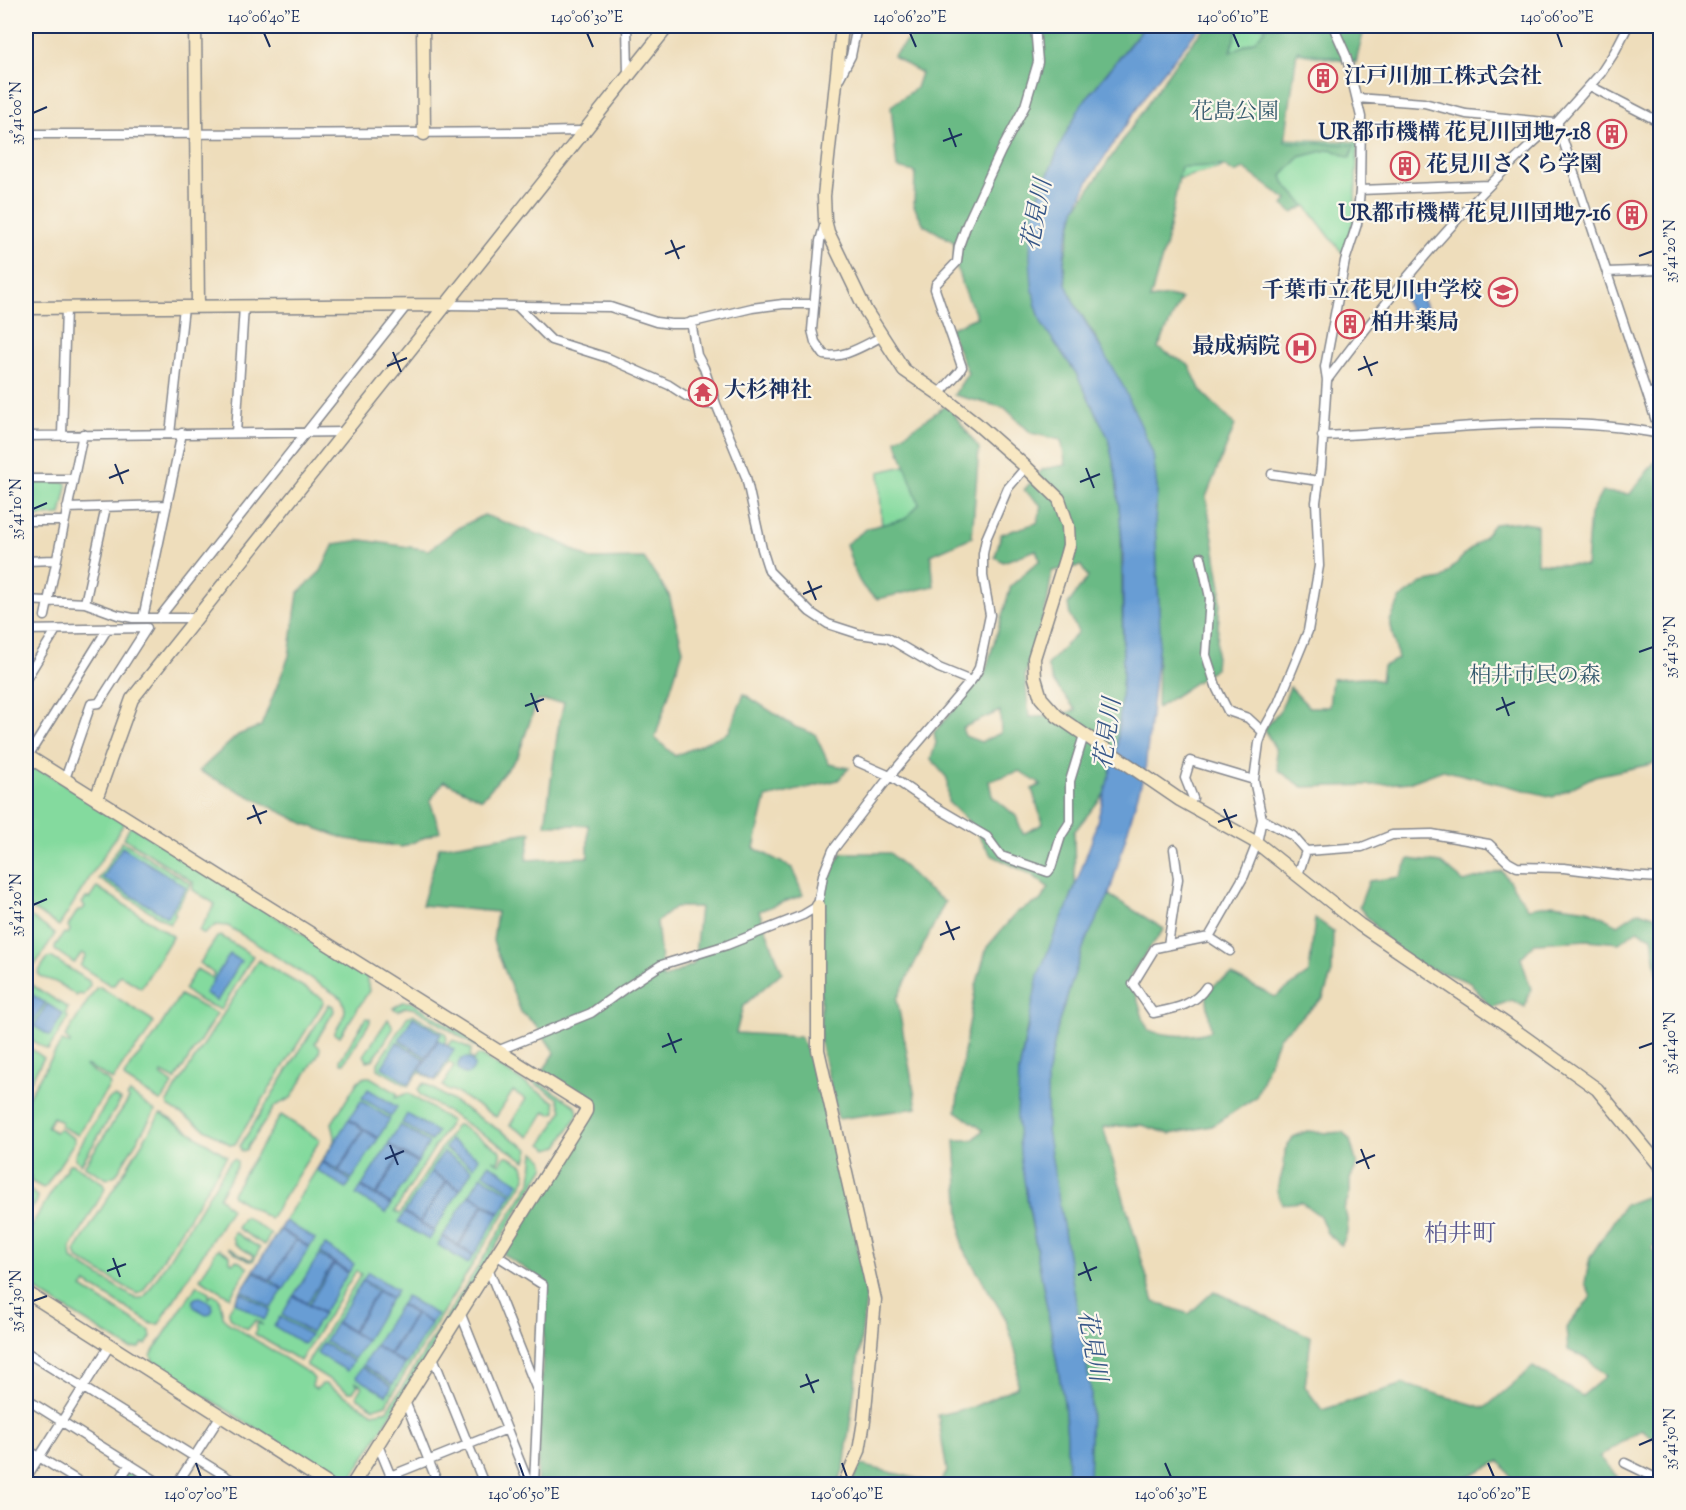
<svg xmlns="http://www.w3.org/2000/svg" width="1686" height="1510" viewBox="0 0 1686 1510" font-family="'Sorts Mill Goudy','Noto Serif JP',serif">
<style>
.green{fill:#84da9e;stroke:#50847e;stroke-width:1.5}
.forest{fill:#6bba85;stroke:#437472;stroke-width:1.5;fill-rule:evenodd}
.water{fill:#689dd4;stroke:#426699;stroke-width:1.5}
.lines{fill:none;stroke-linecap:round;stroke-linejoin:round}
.street-casing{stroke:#84868c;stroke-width:11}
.secondary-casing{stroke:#84868c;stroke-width:15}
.street{stroke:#fff;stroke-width:8}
.secondary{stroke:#f8e8c3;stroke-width:12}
.ticks{fill:none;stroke:#1b2f5e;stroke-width:2}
.labels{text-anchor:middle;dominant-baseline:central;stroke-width:4.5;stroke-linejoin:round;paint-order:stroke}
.poi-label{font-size:22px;font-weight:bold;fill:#1b2f5e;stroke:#fbf7ec;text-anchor:start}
.park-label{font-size:22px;fill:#355a6e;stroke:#fbf7ec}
.water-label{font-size:24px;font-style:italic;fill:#365687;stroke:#fbf7ec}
.neighbourhood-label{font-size:24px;fill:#5a5990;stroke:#fbf7ec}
.neatline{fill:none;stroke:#1b2f5e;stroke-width:2}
.ticks-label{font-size:15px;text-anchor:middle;fill:#1b2f5e}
</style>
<rect width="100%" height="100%" fill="#fbf7ec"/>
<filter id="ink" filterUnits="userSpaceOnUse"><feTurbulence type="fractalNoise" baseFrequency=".0167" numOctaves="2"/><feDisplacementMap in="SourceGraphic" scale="12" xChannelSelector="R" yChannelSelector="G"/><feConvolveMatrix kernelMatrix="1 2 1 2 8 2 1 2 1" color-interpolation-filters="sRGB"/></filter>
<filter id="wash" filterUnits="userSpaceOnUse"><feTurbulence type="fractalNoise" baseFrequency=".008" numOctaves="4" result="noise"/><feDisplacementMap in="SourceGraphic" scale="24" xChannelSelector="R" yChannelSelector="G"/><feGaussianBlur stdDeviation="1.35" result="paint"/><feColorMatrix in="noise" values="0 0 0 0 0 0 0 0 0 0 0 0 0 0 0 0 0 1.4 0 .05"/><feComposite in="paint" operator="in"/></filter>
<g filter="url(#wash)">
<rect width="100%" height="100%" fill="#edb"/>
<path class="green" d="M1235 26H1364L1356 63 1295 53 1281 139 1358 142 1354 220 1343 254 1306 206 1243 162 1167 182Z
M921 462 924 523 882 530 879 472Z
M26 482H65L67 486 61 515 26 517Z
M26 760 125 822 59 926 26 905Z
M131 825 366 974 369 991 340 1036 334 1034C341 1020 351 1012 340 997L228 926 216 925 204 934 199 931 215 904 193 890V882L124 838Z
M122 841 191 884 174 912 176 914 170 924 99 879Z
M97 887 173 936 141 988 120 975 114 985H110L80 966 86 955 82 953 74 963 55 950V946L64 933 68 934 70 930 68 926 78 910H82L85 907 82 903 86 898H90Z
M26 913 55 934 35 965 31 967 26 965Z
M221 936 253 956 221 1010C208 1004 194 1000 184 989L197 969 212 978 214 974 200 963 217 937Z
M51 957 89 981 90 985 83 995 78 994 77 996C69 991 59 982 50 980 44 978 42 979 38 973L47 958Z
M258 960 322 998 324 1002 235 1144 231 1145 168 1106 167 1102Z
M26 981 68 1008 66 1013 68 1018 48 1050 26 1037Z
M100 987 152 1020 153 1023 144 1039 127 1058 113 1080 86 1065 85 1066 109 1082 110 1085 78 1135 60 1126 62 1122 53 1117 47 1127 55 1132 59 1129 74 1138 75 1141 46 1186 43 1188 30 1181 31 1177 26 1173V1100L62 1041 70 1044V1042L65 1037 96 988Z
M180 995 217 1014 175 1080 162 1073 161 1075 173 1084 163 1099 160 1101 125 1079 124 1076 132 1063 150 1043Z
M403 1002H412L576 1106 578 1114 558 1146 549 1149 542 1144 562 1111 558 1098 416 1009 406 1007 398 1011 393 1008Z
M329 1004 333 1006 334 1011 315 1043 320 1048 319 1053 291 1098 275 1106 246 1150 241 1151 240 1146Z
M413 1014 445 1033 447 1039 445 1044 448 1046 453 1040 471 1049 470 1057 473 1060 478 1055 482 1056 555 1102 556 1112 551 1114 545 1111 529 1137 510 1125 526 1099 513 1091 496 1117 452 1090 449 1091 443 1086 454 1066 449 1062 436 1081 419 1072 408 1086 378 1069V1063L407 1017Z
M366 1018 370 1019V1022L344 1063H341L340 1060Z
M388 1019 391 1023 393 1029 373 1060 367 1061 364 1055Z
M26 1045 44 1058 26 1088Z
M365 1077H370L397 1093 395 1098 408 1093 451 1121 395 1211 400 1214 456 1125H459L501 1151 498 1162 492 1160 500 1164 505 1156H508L523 1165 526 1178 386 1404 374 1408 358 1398 357 1395 362 1386 354 1381 358 1385 353 1392H349L306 1365 361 1274 356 1271 300 1361 255 1334 257 1323 263 1325 256 1320 248 1329C240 1325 227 1320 229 1310L333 1143 335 1137 332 1123 358 1081Z
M424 1083 529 1149 526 1161 420 1095 418 1089Z
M130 1093 155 1111 116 1175 107 1179 84 1166 129 1099 127 1097Z
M114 1097 121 1100 81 1164 75 1159V1154L109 1099Z
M160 1114 164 1115 227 1156 143 1291 137 1294 77 1258 75 1251Z
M281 1115 320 1140 270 1219 233 1196 232 1193Z
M534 1152 543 1159 545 1167 349 1482H341L155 1365 151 1356 154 1350 197 1285 209 1292V1298L213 1294 219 1298 223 1316 227 1322 310 1374 314 1379 312 1386 316 1389 322 1384H326L373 1413 388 1410 531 1182Z
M234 1159 237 1161V1166L219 1197 231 1209 159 1324H152L86 1283 82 1288 150 1331 151 1337 146 1345 143 1343 140 1348 130 1349 26 1284V1234L69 1164H73L103 1183 105 1189 71 1248 72 1259 136 1299 144 1297 148 1292 230 1161Z
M26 1187 38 1197C37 1204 33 1210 26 1210V1202L30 1206 32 1204 26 1200Z
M246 1217 271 1234 264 1245 237 1228 243 1218Z
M234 1232 260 1248 253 1261H249L228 1248 251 1260 254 1256 235 1244 232 1237Z
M219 1249 230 1255V1261L232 1263 237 1260 248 1268 230 1297 200 1279 216 1251Z
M133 1470 157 1484H118L127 1471Z"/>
<path class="forest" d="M920 26H1144L1082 104 1042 186 1035 206 1031 230 1035 302 1042 324 1076 373 1108 437 1116 475 1121 526 1123 676 1117 747 1105 793 1074 832 1075 885 1027 1027 1019 1072 1026 1193 1064 1402 1067 1435 1068 1484H850L861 1465 939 1484 947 1472 938 1415 973 1407 1017 1387 1018 1360 1006 1319 962 1247 955 1140H973L983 1130 956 1111 964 1051 976 986 987 947 1017 912 1040 901 1049 888 1032 875 991 855 972 825 948 802 947 778 931 759 936 743 934 732 984 676 1011 586 1040 560 1036 550 1003 562 995 557 1001 534 1037 523 1042 506 1024 490 1043 469 1066 465 1061 440 1031 433 1005 408 954 395 968 373 949 329 977 317C965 292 954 271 954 242L924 225 914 206 915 172 897 168 891 106 916 88 921 73 893 56ZM1081 566 1088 577 1068 604 1070 616 1078 632 1047 665 1053 682 1076 710 1057 716 1029 717 1025 675 1047 604 1052 571ZM1000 711 1001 733 981 742 965 736 962 728ZM1020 771 1041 785 1032 789 1043 824 1023 834 1016 816 992 796 989 781Z
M1206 26H1239L1230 52 1256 40 1267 26H1365L1356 61 1297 51 1285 142 1355 145 1350 158 1331 149 1300 157 1282 176 1285 184 1305 206 1293 213 1283 205 1287 200 1244 169 1234 173 1224 166 1181 167 1166 244 1150 299 1168 296 1181 299 1158 348 1189 365 1201 391 1235 425 1206 497 1221 587 1215 669 1157 708 1159 605 1155 523 1157 488 1144 433 1094 334 1074 303 1066 284 1064 262 1075 210 1174 65Z
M947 405 979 448 972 537 931 555 934 586 878 599C857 590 853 565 846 544L868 528 905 519 919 504 896 440Z
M1660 455V756L1652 764 1595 776 1553 797 1443 770 1411 782 1373 785 1303 787 1278 770 1275 748 1264 729 1281 709 1290 687 1309 707H1329L1332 679 1363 677 1381 681 1383 666 1398 659 1390 621 1400 599 1422 583 1442 579 1468 551 1484 537 1494 524 1515 522 1537 525V563L1586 566 1590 514 1602 492 1630 494Z
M484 515 557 541 590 559 644 558 669 595 683 650 655 738 675 756 729 732 744 694 795 727 815 734 829 764 849 768 838 780 766 798 754 848 792 868 803 895 759 911 782 972 743 1006 736 1033 800 1037 813 1062 844 1179 867 1293 844 1469 837 1484H537L546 1283 503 1254 590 1111 588 1097 540 1075 555 1053 536 1025 521 1012 493 941 497 912 422 905 439 847 531 832 526 860 588 857V825H545L558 729 564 702 537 701 518 756 482 799 444 781 430 801 440 831 402 847 346 839 305 824 199 771 238 735 261 726 289 656 298 593 321 571 334 544 362 540 429 550 458 528ZM675 907H700L694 964 663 979 657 922Z
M842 853H890L926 888 945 902 897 999 917 1108 838 1119 820 1041 824 879Z
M1409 859 1441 863 1464 882 1502 871 1528 908 1553 904 1588 909 1618 925 1639 911 1660 918V992L1652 937 1637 930 1619 943 1588 940 1535 943 1521 958 1531 989 1525 1007 1512 1000 1491 1008 1470 982 1402 959 1359 907 1369 881 1400 877Z
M1109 895 1164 929 1130 975 1144 1021 1149 1031C1171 1036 1189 1038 1211 1031L1206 993 1218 982 1232 975 1275 997 1309 973 1315 918 1333 931 1332 973 1323 998 1279 1037 1256 1097 1212 1126 1170 1134 1142 1125 1103 1127 1154 1302 1189 1314 1214 1291 1311 1337 1305 1387 1322 1410 1403 1384 1485 1408 1533 1367 1582 1396 1606 1376 1587 1359 1568 1350 1566 1328 1591 1297 1585 1283 1590 1257 1624 1205 1658 1192 1660 1194V1238L1652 1248 1660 1258V1445L1642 1429 1599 1457 1624 1484H1516L1500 1461 1451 1484H1089L1091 1396 1047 1130V1076L1059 1021 1085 942Z
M1307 1131 1328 1133 1343 1132 1350 1140 1357 1165 1350 1179V1193L1344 1209C1349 1220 1349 1235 1341 1245L1327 1233 1320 1216 1301 1202 1282 1204 1277 1191 1284 1166 1285 1150 1293 1137Z"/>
<path class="water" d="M1145 26H1201L1154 83 1089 180 1075 210 1066 243 1063 267 1066 284 1074 303 1123 386 1139 421 1153 454 1157 488 1155 523 1160 631 1145 770 1109 895 1085 942 1059 1021 1047 1076V1130L1091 1392 1089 1484H1068L1067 1435 1064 1402 1021 1163 1017 1117 1019 1072 1038 976 1058 926 1068 906 1092 840 1117 747 1123 676V549L1116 475 1108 437 1076 373 1042 324 1035 302 1032 284 1030 257 1031 230 1035 206 1062 141 1082 104Z
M1416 288 1430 314 1415 321 1402 295Z
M122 847 186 887 167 917 103 878Z
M230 954 241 961 217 1001 205 993Z
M31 994 45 1003 31 1024 26 1021V1004Z
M47 1004 63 1014 50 1036 34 1026Z
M413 1017 441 1034 426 1057 399 1040Z
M438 1040 454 1050 435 1080 420 1070Z
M397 1042 425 1059 409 1084 382 1067Z
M458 1066a8 8 0 1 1 16 0a8 8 0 1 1-16 0Z
M368 1089 397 1107 391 1116 362 1098Z
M361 1101 390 1119 378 1138 349 1119Z
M407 1114 437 1132 431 1141 402 1123Z
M348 1120 363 1130 338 1170 323 1161Z
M400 1125 429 1143 418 1162 388 1144Z
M364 1130 378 1139 352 1179 339 1171Z
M450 1140 479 1158 474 1167 445 1149Z
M388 1145 401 1153 376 1194 362 1186Z
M443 1152 472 1170 461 1189 431 1171Z
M402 1154 417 1163 391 1204 377 1195Z
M322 1162 351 1181 346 1189 317 1170Z
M489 1164 519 1183 513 1192 483 1173Z
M431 1172 446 1181 420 1222 405 1212Z
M481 1176 512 1194 500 1213 470 1194Z
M447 1182 460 1190 434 1231 421 1222Z
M361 1187 391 1205 386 1213 356 1195Z
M469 1195 483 1204 458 1245 443 1236Z
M484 1205 499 1214 474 1255 459 1246Z
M404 1213 434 1232 429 1240 399 1222Z
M285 1221 315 1239 310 1247 280 1229Z
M280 1230 295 1240 270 1280 254 1270Z
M443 1237 473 1256 468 1264 438 1245Z
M296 1240 309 1248 284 1289 271 1280Z
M325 1245 354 1264 349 1272 320 1253Z
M319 1255 333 1263 307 1303 294 1295Z
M334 1264 348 1273 323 1313 309 1304Z
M254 1272 283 1290 271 1308 242 1290Z
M368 1272 397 1290 392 1298 363 1280Z
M362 1281 377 1291 352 1331 337 1322Z
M378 1291 391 1299 366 1340 353 1332Z
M241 1292 270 1310 264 1320 235 1302Z
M293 1296 323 1314 311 1333 282 1315Z
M406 1296 437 1315 431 1323 401 1304Z
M200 1297 212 1304 213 1309 211 1313 206 1314 194 1307 193 1301 195 1298Z
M400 1305 415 1314 389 1354 375 1345Z
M416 1314 431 1324 406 1364 390 1355Z
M280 1317 310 1335 304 1344 274 1326Z
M336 1323 366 1341 354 1359 325 1341Z
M323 1343 353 1361 347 1371 317 1353Z
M375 1346 405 1365 393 1384 363 1365Z
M362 1367 392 1386 386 1395 356 1377Z"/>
</g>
<g filter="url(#ink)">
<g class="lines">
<g class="street-casing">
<path id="street" d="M627 26 628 74
M1628 26 1614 53 1601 73 1558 121V125L1660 433
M838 81 851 56 857 26
M1590 86 1660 122
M1357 98 1424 103 1466 114 1555 123
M26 134C211 133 397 135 583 131
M1360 190 1489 185
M825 223 820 241 812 330 815 342 824 355C844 359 864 345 881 337
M1607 272 1660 270
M446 305 610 307 656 322 671 324H685L752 308 783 304H813
M517 306 551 340 608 358 669 385 686 396 707 404H716L746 477 762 549 769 571 810 612 828 624 859 634 888 638 939 668 971 681
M691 322 697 355 704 368 716 404
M1327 380C1395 289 1468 199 1554 124
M939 394 959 372 962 367 935 289 936 284 957 262 959 246 967 224 1001 151 1025 106 1038 62 1035 26
M1649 395 1660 387
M236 433 244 306
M170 434 184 307
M62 435 66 308
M26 436 345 432
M1322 436C1435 432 1549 411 1660 434
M1272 474 1319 481
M26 479H73
M67 508 167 505
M26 521H64
M1201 557 1210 598 1206 655 1217 689 1228 711 1248 718 1263 732
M26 561 55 560
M26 600 85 603 118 615 133 618H197
M85 603 106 507
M45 616 83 434
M143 618 182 433
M159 618 408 304
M26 630 147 628 99 703 91 704 65 779
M26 679 56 630
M28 756 108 628
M858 762 890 776 934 806 987 837 1001 856 1048 872 1051 868 1061 836 1070 822V781L1084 735
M1193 798 1185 778 1190 761 1254 780
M1262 819 1293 836 1306 851 1298 875
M1306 851 1362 847 1392 835 1432 834 1489 844 1508 862 1517 867 1564 868 1628 876 1660 878
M1209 937 1230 951
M1168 945 1178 879 1174 849
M1206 987C1194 1006 1173 1009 1153 1013L1133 984 1155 948 1209 937 1244 876 1257 843 1262 819 1254 780 1259 743 1264 729 1278 704 1308 631 1319 566 1316 502 1321 467 1327 380 1325 367 1345 261 1357 224 1360 190 1361 117 1346 55 1333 26
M497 1051 591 1013 624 989 661 965 727 945 803 915 818 906 823 875 833 850 890 776 974 677 979 668 990 615 983 576V554L986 539 1008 488 1026 467
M496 1255 543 1285 534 1484
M488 1268 537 1390
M460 1312 529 1484
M26 1352 238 1484
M433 1357 484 1484
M26 1399 161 1484
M405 1401 438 1484
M378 1445 394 1484
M26 1449 83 1484
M1625 1463 1660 1480
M390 1476 507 1429
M26 1478 110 1345
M117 1484 130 1464
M177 1484 221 1415"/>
</g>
<g class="secondary-casing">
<path id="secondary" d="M195 26 198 306
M423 26 424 134
M842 26 824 196 825 220 828 232 866 311 904 370 939 394 977 424 1026 467 1059 499 1068 526 1069 545 1066 556 1034 658 1035 678 1041 698 1057 716 1180 800 1257 843 1360 925 1509 1026 1597 1089 1660 1166
M26 308 446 305
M26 755 586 1106V1111L582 1118 353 1484
M96 799 132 699 668 26
M818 906V1050L875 1300 864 1421 859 1451 844 1484
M26 1292 328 1484"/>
</g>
<use href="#street" class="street"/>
<use href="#secondary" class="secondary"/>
</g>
</g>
<path class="ticks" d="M264 33 270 47M587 33 593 47M910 33 916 47M1233 33 1239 47M1557 33 1562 47M33 113 47 107M949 128 956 147M943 141 962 134M671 240 679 259M665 254 685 246M1639 256 1653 251M393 352 401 372M1364 356 1372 376M387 366 407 358M1358 370 1378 362M115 464 123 484M1086 468 1094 488M109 478 129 470M1080 482 1100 474M33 509 47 503M808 581 816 600M803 594 822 586M1639 652 1653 647M531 693 538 712M1502 697 1509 716M525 706 544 699M1496 710 1515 702M253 805 261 824M1224 809 1232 828M247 819 267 811M1218 822 1237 815M33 905 47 899M946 921 954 940M940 935 960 927M668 1033 676 1053M662 1047 682 1039M1639 1048 1653 1043M390 1145 398 1165M1361 1149 1369 1169M385 1159 404 1151M1356 1163 1375 1155M113 1258 120 1277M1084 1262 1091 1281M107 1271 126 1264M1078 1275 1097 1267M33 1301 47 1296M806 1374 814 1393M800 1387 819 1380M1639 1445 1653 1439M196 1463 201 1477M519 1463 524 1477M842 1463 847 1477M1165 1463 1171 1477M1488 1463 1494 1477"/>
<defs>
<g id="building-ring" transform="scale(1.5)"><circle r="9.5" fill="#fbf7ec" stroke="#d1495b" stroke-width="1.5"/><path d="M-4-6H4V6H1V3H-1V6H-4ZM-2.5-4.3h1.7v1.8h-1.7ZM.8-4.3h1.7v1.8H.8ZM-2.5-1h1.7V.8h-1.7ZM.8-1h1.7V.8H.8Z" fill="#d1495b"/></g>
<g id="school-ring" transform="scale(1.5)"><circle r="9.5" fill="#fbf7ec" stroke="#d1495b" stroke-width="1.5"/><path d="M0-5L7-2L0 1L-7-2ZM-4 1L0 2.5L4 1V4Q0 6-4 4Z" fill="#d1495b"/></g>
<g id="hospital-ring" transform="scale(1.5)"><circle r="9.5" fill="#fbf7ec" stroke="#d1495b" stroke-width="1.5"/><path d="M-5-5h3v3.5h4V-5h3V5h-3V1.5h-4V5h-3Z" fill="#d1495b"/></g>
<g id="temple-ring" transform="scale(1.5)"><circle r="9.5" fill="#fbf7ec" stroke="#d1495b" stroke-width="1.5"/><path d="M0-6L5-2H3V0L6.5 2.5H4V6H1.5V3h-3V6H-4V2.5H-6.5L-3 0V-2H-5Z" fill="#d1495b"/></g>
</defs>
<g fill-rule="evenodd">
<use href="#building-ring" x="1323" y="78"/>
<use href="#building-ring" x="1612" y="134"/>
<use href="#building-ring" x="1405" y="166"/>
<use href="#building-ring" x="1632" y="215"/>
<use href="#school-ring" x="1503" y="292"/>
<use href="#building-ring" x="1350" y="324"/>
<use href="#hospital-ring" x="1301" y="348"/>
<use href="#temple-ring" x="703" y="392"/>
</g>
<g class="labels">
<g class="poi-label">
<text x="1344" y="78">江戸川加工株式会社</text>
<text x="1591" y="134" text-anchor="end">UR都市機構 花見川団地7-18</text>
<text x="1426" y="166">花見川さくら学園</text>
<text x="1611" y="215" text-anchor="end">UR都市機構 花見川団地7-16</text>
<text x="1482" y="292" text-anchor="end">千葉市立花見川中学校</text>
<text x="1371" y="324">柏井薬局</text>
<text x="1280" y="348" text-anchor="end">最成病院</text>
<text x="724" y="392">大杉神社</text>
</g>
<g class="park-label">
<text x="1235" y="113">花島公園</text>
<text x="1535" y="677">柏井市民の森</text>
</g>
<g class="water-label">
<text transform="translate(1038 215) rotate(-79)">花見川</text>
<text transform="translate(1109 734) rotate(-82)">花見川</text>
<text transform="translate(1091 1346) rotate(80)">花見川</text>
</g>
<g class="neighbourhood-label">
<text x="1460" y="1235">柏井町</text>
</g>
</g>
<rect width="1686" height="1510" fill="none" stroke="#fbf7ec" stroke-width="66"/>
<rect x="33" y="33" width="1620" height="1444" class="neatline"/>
<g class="ticks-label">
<text x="264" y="22">140°06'40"E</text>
<text x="587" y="22">140°06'30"E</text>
<text x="910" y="22">140°06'20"E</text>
<text x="1233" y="22">140°06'10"E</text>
<text x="1557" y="22">140°06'00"E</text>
<text transform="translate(16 113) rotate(-90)" y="5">35°41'00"N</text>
<text transform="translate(1670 251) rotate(-90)" y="5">35°41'20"N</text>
<text transform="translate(16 509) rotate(-90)" y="5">35°41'10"N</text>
<text transform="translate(1670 647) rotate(-90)" y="5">35°41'30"N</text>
<text transform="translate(16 905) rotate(-90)" y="5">35°41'20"N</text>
<text transform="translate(1670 1043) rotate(-90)" y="5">35°41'40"N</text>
<text transform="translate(16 1301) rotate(-90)" y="5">35°41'30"N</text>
<text transform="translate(1670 1439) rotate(-90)" y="5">35°41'50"N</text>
<text x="201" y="1499">140°07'00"E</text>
<text x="524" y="1499">140°06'50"E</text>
<text x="847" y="1499">140°06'40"E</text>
<text x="1171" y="1499">140°06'30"E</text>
<text x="1494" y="1499">140°06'20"E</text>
</g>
</svg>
